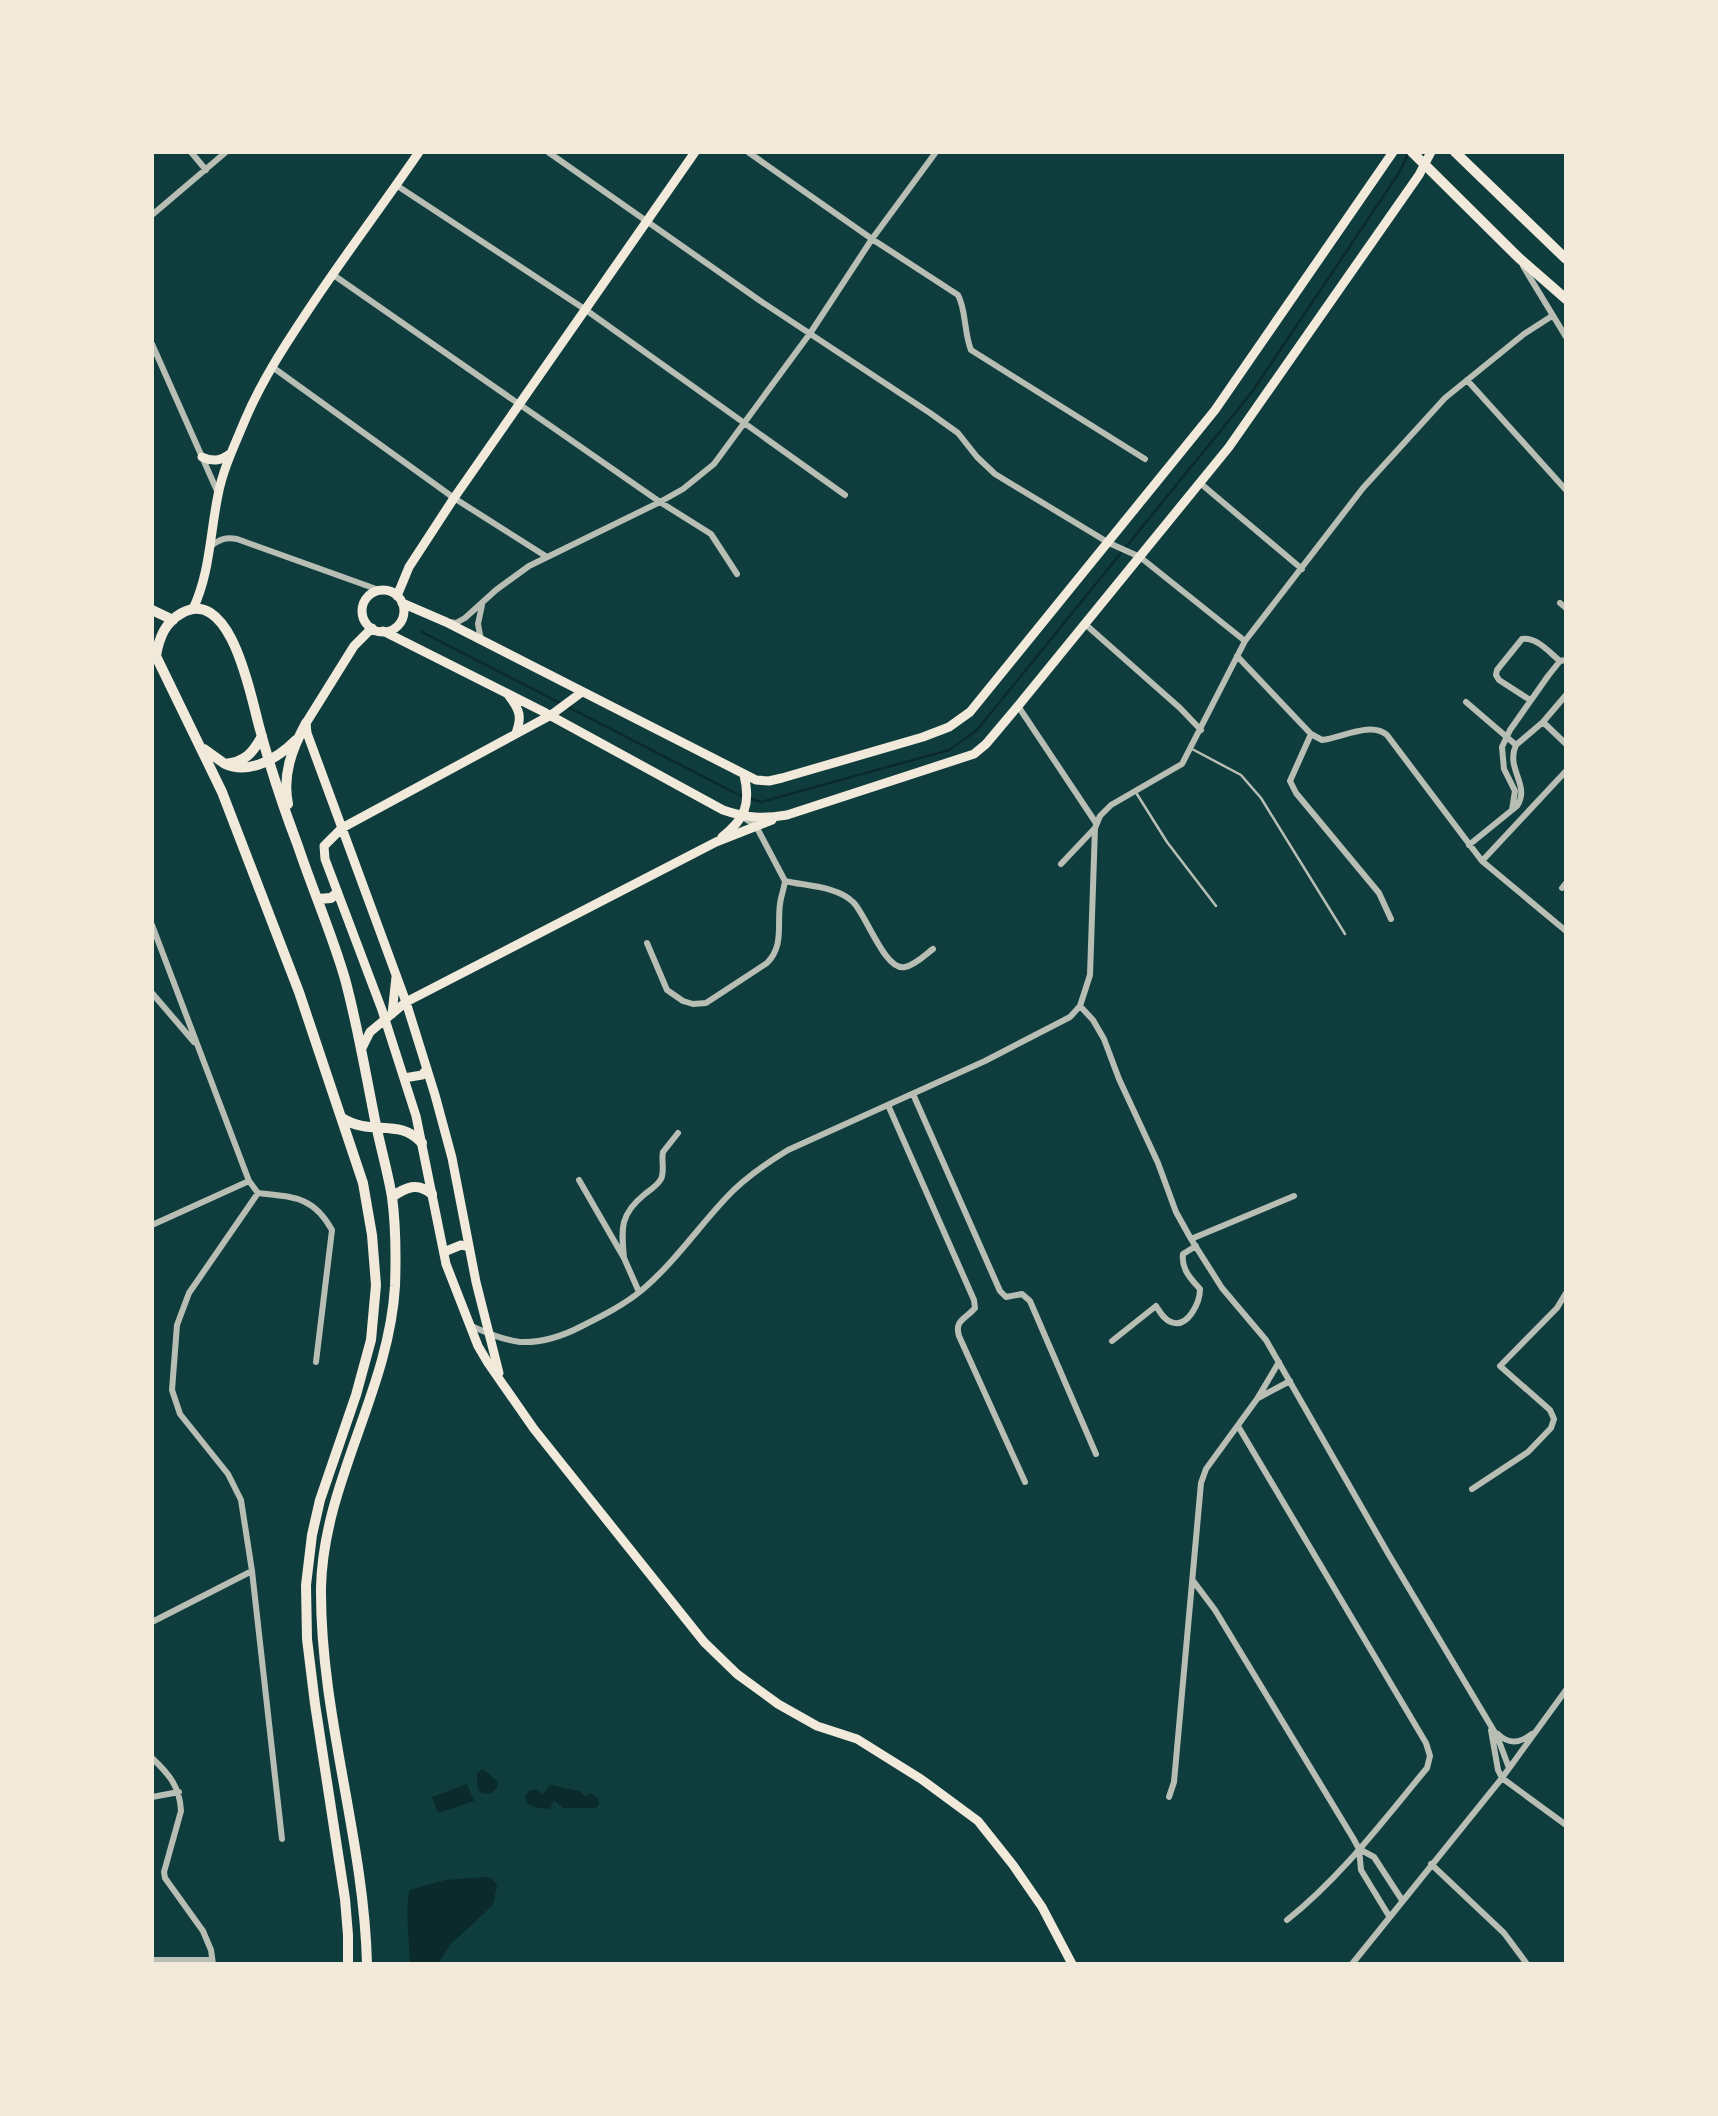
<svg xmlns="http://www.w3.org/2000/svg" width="1718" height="2116" viewBox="0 0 1718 2116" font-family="Jost,sans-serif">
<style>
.water{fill:#0a2a2b}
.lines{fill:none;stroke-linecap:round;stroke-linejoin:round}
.stream{stroke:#0a2a2b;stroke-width:2.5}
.service{stroke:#b8beb3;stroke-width:2.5}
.minor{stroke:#b8beb3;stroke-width:6}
.secondary{stroke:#f1e9da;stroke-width:9}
.primary{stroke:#f1e9da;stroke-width:10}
</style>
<rect width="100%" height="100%" fill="#0f3d3e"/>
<path class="water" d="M483 1769 497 1781V1788L490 1794 481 1793 477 1787V1773Z
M467 1784 474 1801 438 1813 432 1797Z
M550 1785 579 1791 586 1797 591 1793 599 1799V1805L595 1808H563L554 1800 550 1809 533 1807 527 1803 525 1797 529 1791 536 1789 543 1794Z
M486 1877 491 1878 497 1885 493 1905 451 1944 438 1964H410L407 1911 409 1890 445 1880Z"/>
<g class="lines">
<path class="stream" d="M422 632 562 704
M568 707 743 797
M749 798 761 802 949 750 977 730 1252 392 1399 173 1408 154"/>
<path class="service" d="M1192 749 1241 775 1261 798 1345 934
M1135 791 1167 842 1216 906"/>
<path class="minor" d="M191 152 206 170
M548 152 759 300 930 413 958 433 977 457 995 474 1109 543 1140 557 1245 641
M748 152 872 239 958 295C966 309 964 333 971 350L1145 459
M396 185 586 310 845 495
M152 215 226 152
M1523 266 1566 337
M332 274 660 502 711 534 737 574
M152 344 218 493
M271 366 454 498 547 557
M1467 380 1566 490
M1200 483 1302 569
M211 546C220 539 226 537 237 539L379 590
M1560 603 1566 608
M449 622 456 623 465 618 496 590 529 566 660 502 683 489 714 464 811 332 872 239 936 152
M1085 624 1180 708 1201 730
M481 640 478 624 482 605
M1237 656 1311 734 1322 740C1341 738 1371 721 1387 735L1482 861 1566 931
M1530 700 1499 680 1496 675 1497 670 1522 639C1537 637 1549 652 1560 661
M1466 702 1516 745
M1018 706 1096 823
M1543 722 1566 744
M1311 734 1290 781 1296 793 1379 893 1391 919
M1512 810 1515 791 1504 769 1502 747 1510 730 1548 676 1560 661 1566 660
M1469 845 1517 806C1531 785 1505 769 1516 745L1543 722 1566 695
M1482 861 1566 771
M1061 864 1095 828 1100 816 1111 805 1182 764 1245 641 1363 488 1445 398 1524 334 1552 316
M785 881C806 886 837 886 853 902 866 914 885 972 905 967 915 965 925 955 933 949
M1562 888 1566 883
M152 925 249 1181 258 1193C293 1197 313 1196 332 1230L316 1362
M647 943 667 990 683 1001 693 1004 706 1003 767 963C784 946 777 926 780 904 781 896 784 889 785 881L756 826 743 817
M152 993 194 1042
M1080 1006 1093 1020 1104 1039 1119 1079 1158 1163 1176 1212 1191 1239 1222 1288 1266 1340 1389 1555 1497 1736 1509 1768
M913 1094 1000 1291 1006 1297 1022 1294 1030 1301 1096 1454
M888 1105 974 1300 975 1308C966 1319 954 1320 959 1336L1025 1482
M579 1180 624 1258 639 1292
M258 1193 189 1293 177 1325 172 1390 180 1414 228 1474 241 1500 252 1571 282 1839
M152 1225 249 1181
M1191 1239 1294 1196
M624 1258C621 1228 620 1214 645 1194 650 1190 658 1185 661 1179 665 1171 661 1160 663 1152L678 1133
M469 1325C485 1332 503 1340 520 1342 542 1343 563 1336 582 1326 602 1316 624 1305 642 1290 673 1264 697 1229 725 1199 743 1179 765 1164 788 1150L985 1061 1070 1017 1080 1006 1090 975 1095 828
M1112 1341 1156 1306C1160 1312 1164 1320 1171 1322 1188 1329 1200 1302 1200 1289 1191 1279 1181 1269 1183 1254L1196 1246
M1258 1398 1290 1381
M1238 1426 1426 1743 1430 1756 1427 1768C1383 1821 1341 1877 1287 1920
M1472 1489 1528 1452 1551 1428 1554 1419 1550 1410 1500 1366 1557 1308 1566 1293
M1194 1582 1215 1610 1353 1838 1359 1849 1361 1870 1389 1916
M152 1622 252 1571
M1491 1730 1498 1770 1502 1778 1566 1825
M1498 1734C1509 1745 1520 1743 1532 1734
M152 1758C169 1774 180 1787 181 1811L164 1872 165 1878 203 1931 211 1950 213 1964
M152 1797 179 1792
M1169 1797 1174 1782 1201 1483 1206 1469 1257 1399 1279 1362
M1359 1849 1374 1857 1402 1900
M1431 1864 1504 1933 1527 1964
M152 1960H212
M1352 1964 1502 1778 1566 1690"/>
<path class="secondary" d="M202 457C213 462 220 461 230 454
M362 611a21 21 0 1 1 42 0a21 21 0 1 1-42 0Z
M397 596 409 567 454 498 695 152
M402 603 446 622 756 780 769 781 782 778 923 737 949 727 970 712 1215 410 1393 152
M193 609C210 573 210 534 218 495 223 469 235 444 245 420 262 380 285 345 309 309 344 256 383 205 419 152
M372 628 354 646 306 723 307 733 406 1002 435 1095 452 1158 476 1282 499 1373
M383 631 542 711 723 810C746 818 763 819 787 815L974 754 986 744 1018 706 1229 447 1419 175 1431 152
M582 692 551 715 342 828 324 846 325 859 382 1010 416 1116 446 1264 478 1346 488 1363 534 1429 704 1642 737 1674 778 1704 817 1726 857 1739 921 1779 978 1821 1013 1865 1042 1907 1072 1964
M509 696C520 710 522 717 516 733
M722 837C745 819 751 804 744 775
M392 1014 396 977
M361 1050 370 1032 406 1002 716 842 772 820
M404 1078 422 1075 427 1069
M444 1252 461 1245 469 1247"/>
<path class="primary" d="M1412 152 1519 258 1566 299
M1455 152 1566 259
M152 610 173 620
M153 650 222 792 299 992 363 1183 372 1235 376 1285 371 1340 356 1395 320 1500 312 1535 306 1585 307 1639 315 1704 345 1899 348 1935V1964
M156 656C159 638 165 622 182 613 231 586 251 697 259 726 270 767 283 807 298 846 313 891 332 934 345 979 358 1027 366 1076 376 1125 381 1149 388 1173 392 1197 396 1226 396 1257 395 1286 389 1391 323 1483 321 1588 320 1715 364 1838 367 1964
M204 749 225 764C245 762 253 753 262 736
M225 764C250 775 278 758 296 740
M288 804C282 775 292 749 306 723
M318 899 331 898 337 893
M342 1118C372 1137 398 1117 422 1143
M392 1197C406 1187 417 1182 432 1194"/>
</g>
<rect width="1718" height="2116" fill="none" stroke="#f1e9da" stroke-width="308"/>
</svg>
